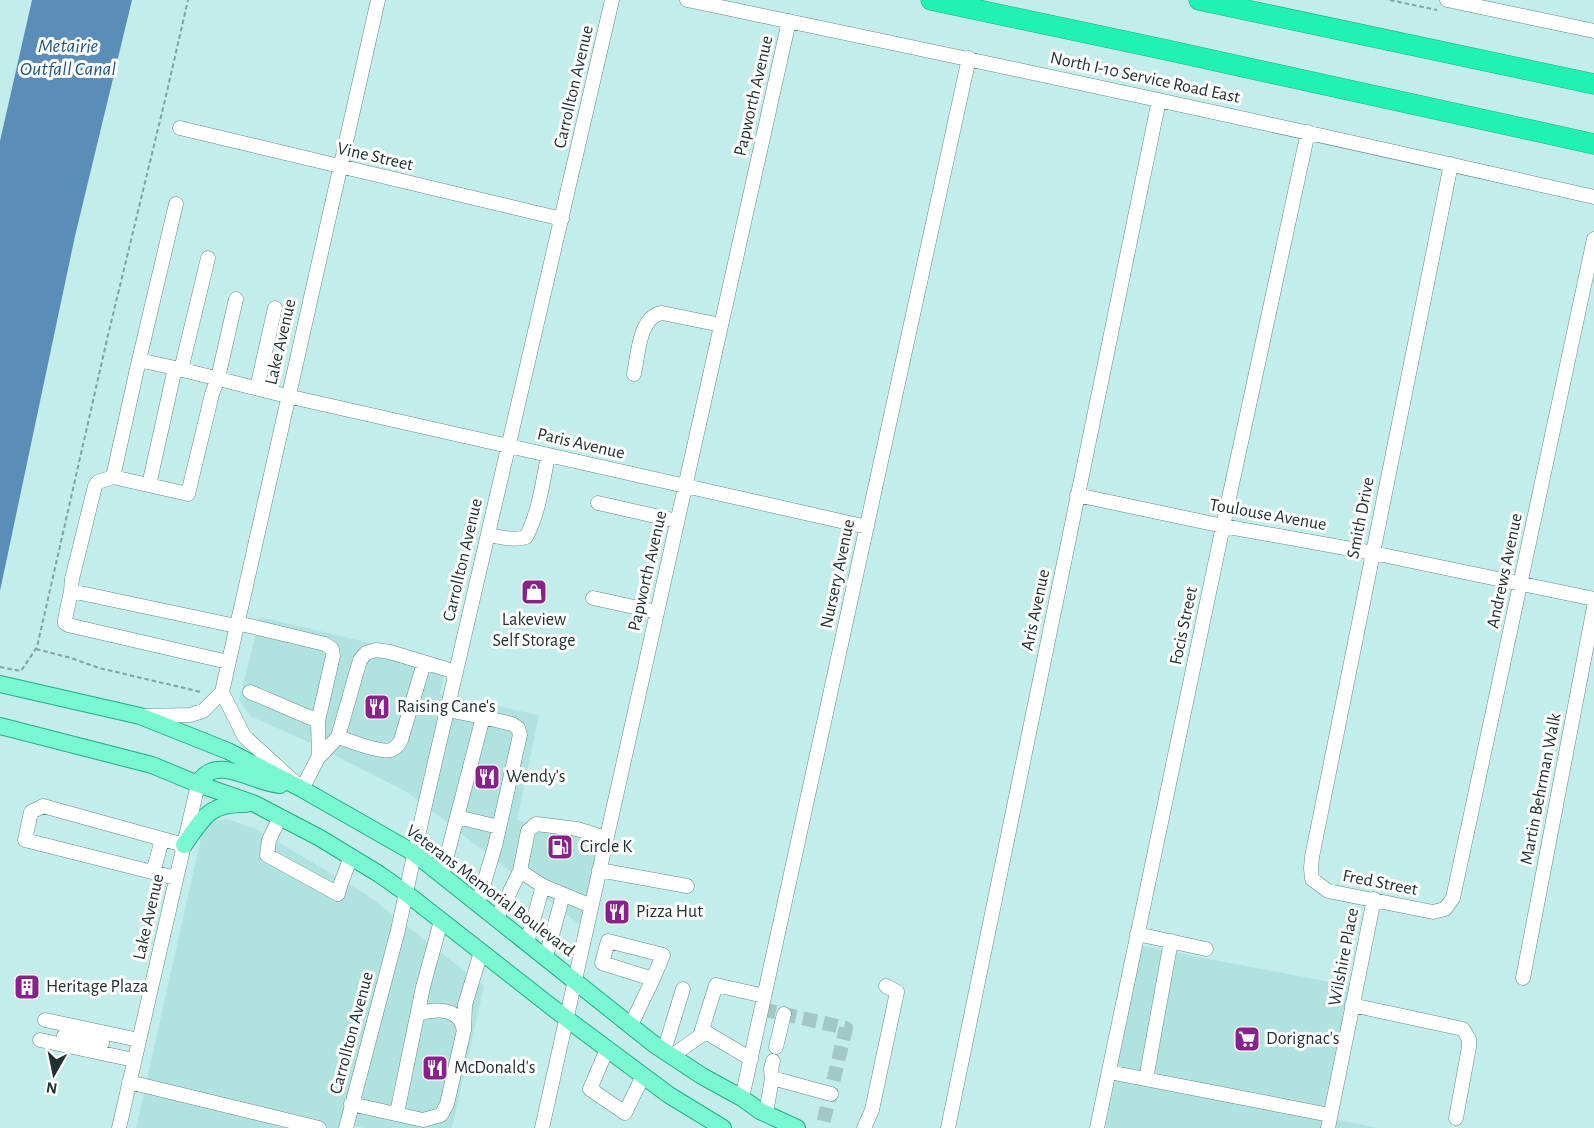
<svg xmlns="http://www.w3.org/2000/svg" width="1594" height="1128" viewBox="0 0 1594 1128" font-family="'Alegreya Sans',sans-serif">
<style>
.built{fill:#b0e3e0}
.water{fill:#5b8db9}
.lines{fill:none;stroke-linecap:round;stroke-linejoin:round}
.minor-tunnel{stroke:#a3c7c5;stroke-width:14;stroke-dasharray:14 7;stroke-linecap:butt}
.minor-casing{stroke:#638a88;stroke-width:15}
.major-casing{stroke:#20ae84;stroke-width:18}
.highway-casing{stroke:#20ae84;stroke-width:21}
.path{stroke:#82a2a0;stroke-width:2;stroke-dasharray:4.5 3;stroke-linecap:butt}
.minor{stroke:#fff;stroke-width:14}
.major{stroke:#79f7d1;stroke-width:16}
.highway{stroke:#20f2b2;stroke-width:20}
.labels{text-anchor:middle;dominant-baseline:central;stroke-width:6;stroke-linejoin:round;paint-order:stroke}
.street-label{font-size:18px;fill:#213130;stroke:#fff}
.poi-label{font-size:18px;fill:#213130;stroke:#fff;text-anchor:start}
.water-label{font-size:20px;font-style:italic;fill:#1c5480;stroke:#fff}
</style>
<rect width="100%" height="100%" fill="#c3edea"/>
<path class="built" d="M260 617 447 661 440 694 539 715 517 820 601 842 579 924 407 792 304 740 250 716 239 700Z
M227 819 256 829 366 894 484 986 452 1128H365L342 1124 341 1128H136L202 833 212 821Z
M1142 946 1350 986 1324 1117 1378 1128H1105Z"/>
<path class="water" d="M32 0H132L75 236 0 591V141Z"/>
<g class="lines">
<path class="minor-tunnel" d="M762 1009 846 1028 822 1128"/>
<g class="minor-casing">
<path id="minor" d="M687 0C990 63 1292 128 1594 197
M1447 0 1594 31
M180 128 562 219
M1451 164 1312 857 1311 868 1312 879 1328 891 1433 912 1445 909 1453 898 1594 239
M139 360 113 477 188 494 212 394 218 378 236 299
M175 368 139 360 176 204
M181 370 208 258
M634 374C638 356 639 316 662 313L721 325
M257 388 275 308
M149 485 175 368 287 396 867 527
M1077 495 1223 526 1373 553 1594 599
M598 503 677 521
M488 535C501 537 514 541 526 537 539 513 543 481 548 455
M71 591 72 579 95 486 98 482 113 477
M593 598 657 612
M237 623 325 644 332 649 333 656 318 721 319 757
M228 662 68 625 65 623V620L71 591 236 626
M222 692 244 736 302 789 318 758 338 737 360 660 366 653 376 650 390 652 456 672
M250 692 318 721
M447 710 483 717
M145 716 190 715 203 711 222 692 378 0
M338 737C350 741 380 753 391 750 396 748 399 744 401 740L424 663
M280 817 269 840 267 855 338 894 341 883 351 857
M457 817 499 827
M599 870 687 886
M153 872 162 840
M442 875 483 717 512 724 518 728 520 735 495 846 478 903
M176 878 25 840 31 812 43 806 184 845
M591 906 543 886 520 871 528 831 536 824 577 829 606 838
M497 918 520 871
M1137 934 1206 949
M527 942 543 886
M546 957 563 895
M1523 978 1594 607
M1352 1005 1463 1029 1469 1039V1047L1456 1118
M418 1014C430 1010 451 1007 460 1020 462 1023 463 1027 464 1030
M45 1020 139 1040
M631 1025 653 979 602 963 608 941 663 955 653 979
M702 1030 751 1059
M64 1036 102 1043
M40 1040 134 1060
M776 1047 784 1014
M607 1049 590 1089 625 1113 643 1076
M664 1051 683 989
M672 1056 700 1036 716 985 764 996
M1109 1072 1330 1115
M772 1078 831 1094
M1146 1079 1171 941
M129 1082 319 1128
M742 1098 969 58
M351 1104 423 1120 441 1115 447 1104 464 1030 465 1005 481 952
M397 1113 423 987 441 921
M766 1113 772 1078 771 1069 773 1061
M119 1128 198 784
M346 1128 398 930 422 818 612 0
M542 1128 789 21
M864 1128 872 1110 897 992 886 986
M948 1128 1159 100
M1097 1128 1223 526 1308 132
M1328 1128 1374 899"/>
</g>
<g class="major-casing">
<path id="major" d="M0 684 140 716 228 751 302 789 414 853 655 1045 702 1076 742 1098 760 1111 797 1128
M0 726 152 765 198 784 255 804 320 838 379 874 406 893 567 1019 669 1095 723 1128
M198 784C215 752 255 784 280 785
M184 845C204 817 209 803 246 804"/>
</g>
<g class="highway-casing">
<path id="highway" d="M931 0 1162 49 1594 144
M1199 0 1594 84"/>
</g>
<path class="path" d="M1390 0 1437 10
M36 649 71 658 99 668 201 692
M0 667 21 671 37 647 108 335 165 100 188 0"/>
<use href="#minor" class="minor"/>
<use href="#major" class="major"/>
<use href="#highway" class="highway"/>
</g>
<defs>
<g id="shop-square" transform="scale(1.35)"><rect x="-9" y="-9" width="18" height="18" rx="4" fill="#88228a" stroke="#fff"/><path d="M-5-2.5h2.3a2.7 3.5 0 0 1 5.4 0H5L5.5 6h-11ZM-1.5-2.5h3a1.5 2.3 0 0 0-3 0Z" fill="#fff"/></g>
<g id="restaurant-square" transform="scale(1.35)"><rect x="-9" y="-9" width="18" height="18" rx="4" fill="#88228a" stroke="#fff"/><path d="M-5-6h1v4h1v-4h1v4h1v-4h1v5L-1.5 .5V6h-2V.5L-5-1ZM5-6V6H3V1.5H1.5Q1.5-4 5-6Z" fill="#fff"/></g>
<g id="fuel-square" transform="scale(1.35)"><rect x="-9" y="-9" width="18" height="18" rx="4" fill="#88228a" stroke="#fff"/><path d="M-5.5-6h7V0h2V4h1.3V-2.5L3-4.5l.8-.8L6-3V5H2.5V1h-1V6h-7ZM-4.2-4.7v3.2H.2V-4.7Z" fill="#fff"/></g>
<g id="building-square" transform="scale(1.35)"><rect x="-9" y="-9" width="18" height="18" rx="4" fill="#88228a" stroke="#fff"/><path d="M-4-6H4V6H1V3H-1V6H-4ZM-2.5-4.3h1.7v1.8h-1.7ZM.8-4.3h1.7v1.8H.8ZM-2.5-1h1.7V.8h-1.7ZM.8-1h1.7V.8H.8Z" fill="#fff"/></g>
<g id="supermarket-square" transform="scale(1.35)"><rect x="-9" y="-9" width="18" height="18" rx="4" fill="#88228a" stroke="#fff"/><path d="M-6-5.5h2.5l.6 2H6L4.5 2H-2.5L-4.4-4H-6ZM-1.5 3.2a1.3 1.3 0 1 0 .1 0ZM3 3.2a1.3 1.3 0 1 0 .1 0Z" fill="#fff"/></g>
</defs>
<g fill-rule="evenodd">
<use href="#shop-square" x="534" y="592"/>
<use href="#restaurant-square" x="377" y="707"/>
<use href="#restaurant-square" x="487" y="777"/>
<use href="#fuel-square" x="560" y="847"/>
<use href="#restaurant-square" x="617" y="912"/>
<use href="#building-square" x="27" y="987"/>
<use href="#supermarket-square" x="1247" y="1039"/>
<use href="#restaurant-square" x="435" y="1068"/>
</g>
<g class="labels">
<g class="street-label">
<text transform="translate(1145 78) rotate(12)">North I-10 Service Road East</text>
<text transform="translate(574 87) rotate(-77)">Carrollton Avenue</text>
<text transform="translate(754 96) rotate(-77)">Papworth Avenue</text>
<text transform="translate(375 157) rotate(13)">Vine Street</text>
<text transform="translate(281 342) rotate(-77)">Lake Avenue</text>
<text transform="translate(581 444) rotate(13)">Paris Avenue</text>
<text transform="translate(1268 515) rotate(10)">Toulouse Avenue</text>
<text transform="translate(1361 518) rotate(-79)">Smith Drive</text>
<text transform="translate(463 560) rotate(-77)">Carrollton Avenue</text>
<text transform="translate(648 571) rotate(-77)">Papworth Avenue</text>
<text transform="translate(1505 571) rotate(-78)">Andrews Avenue</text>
<text transform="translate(838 574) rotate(-78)">Nursery Avenue</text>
<text transform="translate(1036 610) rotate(-78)">Aris Avenue</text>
<text transform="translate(1184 626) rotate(-78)">Focis Street</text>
<text transform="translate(1541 789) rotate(-79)">Martin Behrman Walk</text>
<text transform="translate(1380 883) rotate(11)">Fred Street</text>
<text transform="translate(490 891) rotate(37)">Veterans Memorial Boulevard</text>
<text transform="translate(149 917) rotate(-77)">Lake Avenue</text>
<text transform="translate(1344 957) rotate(-79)">Wilshire Place</text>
<text transform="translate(352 1033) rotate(-75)">Carrollton Avenue</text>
</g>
<g class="poi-label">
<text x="534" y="620" text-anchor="middle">Lakeview<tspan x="534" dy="21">Self Storage</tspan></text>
<text x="397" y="707">Raising Cane's</text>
<text x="506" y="777">Wendy's</text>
<text x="580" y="847">Circle K</text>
<text x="636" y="912">Pizza Hut</text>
<text x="46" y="987">Heritage Plaza</text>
<text x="1266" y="1039">Dorignac's</text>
<text x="454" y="1068">McDonald's</text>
</g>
<g class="water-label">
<text x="68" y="46">Metairie<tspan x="68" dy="23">Outfall Canal</tspan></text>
</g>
</g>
<g transform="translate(54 1074) rotate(189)" stroke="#ffffff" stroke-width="4.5" paint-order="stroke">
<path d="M0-4.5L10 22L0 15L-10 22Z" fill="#213130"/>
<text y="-9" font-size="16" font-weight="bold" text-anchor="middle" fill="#213130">N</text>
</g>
</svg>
